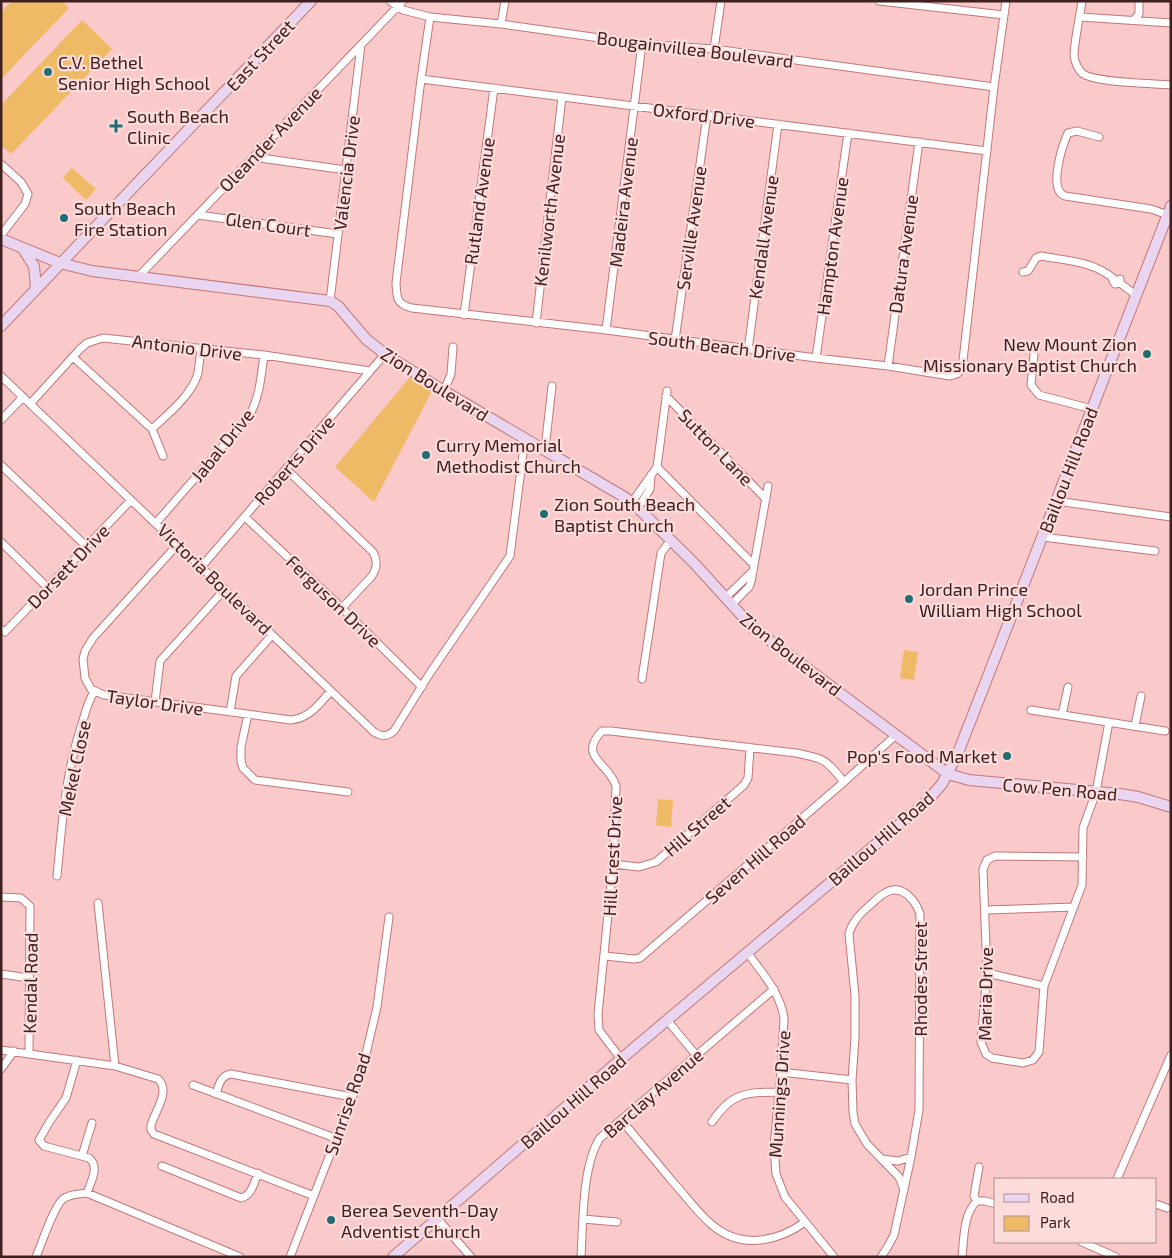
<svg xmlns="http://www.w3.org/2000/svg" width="1172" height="1258" viewBox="0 0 1172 1258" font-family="'Exo 2',sans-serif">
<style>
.green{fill:#eeba65}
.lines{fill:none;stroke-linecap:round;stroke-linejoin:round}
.minor-casing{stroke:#c07779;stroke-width:9}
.secondary-casing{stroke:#c07779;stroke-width:12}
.minor{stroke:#fff;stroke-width:7}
.secondary{stroke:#ead5f0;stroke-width:10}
.poi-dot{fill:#216d70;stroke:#fcdbdb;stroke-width:2}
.labels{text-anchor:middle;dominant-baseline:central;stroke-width:4.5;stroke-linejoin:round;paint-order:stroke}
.street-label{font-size:18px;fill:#3e2021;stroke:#fcdbdb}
.poi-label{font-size:18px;fill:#3e2021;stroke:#fcdbdb;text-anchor:start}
</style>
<rect width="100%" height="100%" fill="#fac9c9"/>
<path class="green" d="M12 1H62L69 8 1 79V12Z
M82 20 112 49 11 154 1 145V105Z
M72 168 96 189 86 200 63 178Z
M410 377 432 391 374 502 335 467Z
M904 650 918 652 914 680 900 678Z
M658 799 673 800 671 827 656 825Z"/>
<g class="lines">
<g class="minor-casing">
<path id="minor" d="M390 1 403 10 430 17 501 24 642 44 714 49 994 87
M879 1 1004 15
M1082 1C1080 16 1074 42 1074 56 1075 62 1078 69 1082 73 1093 83 1153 83 1171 85
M430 17 421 79 396 283C397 298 396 304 412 308L606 330 816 358 888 366 950 376 957 374 962 369 994 87 1006 1
M1080 17 1171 23
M1134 20 1139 14V1
M501 24 505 1
M714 49 721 1
M421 79 987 151
M1099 137 1077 131 1068 133C1062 146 1048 190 1065 196L1151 209 1171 216
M253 157 346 170
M1 164 21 182 28 194 25 204 1 235
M198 215 338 234
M1023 272 1028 271 1036 258 1041 256C1068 261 1093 261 1114 279L1113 281 1115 284 1120 283
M138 277 403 1
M1120 279V283L1137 296
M330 301 361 45
M464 315 494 88
M536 323 562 97
M606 330 642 44
M675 340 707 115
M748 350 778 124
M1034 354 1031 385 1039 395 1092 409
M73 357 152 429C168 414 192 395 198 373 199 365 200 357 201 349
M816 358 848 133
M888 366 919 142
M1 376 374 732C382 737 386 737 394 731L430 673 510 556 525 438
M444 391 451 374 453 347
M666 396 766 499
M30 404 80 349 87 343 103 338 264 355 370 371
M1 420 23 397
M152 429 163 456
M545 449 552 386
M1 465 86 546
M657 467 754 565
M286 469 373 552C378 561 377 568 372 576L342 608
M1056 501 1171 517
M632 502 657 467 667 391
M638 508 650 489 651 475
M245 517 342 608 422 687
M156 523 249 416C260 397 261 376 264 355
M1043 537 1155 551
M1 542 48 588
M178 544 93 638 85 651 83 659 85 678 91 689 104 695 291 720C310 718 319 704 331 691
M202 566 385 354
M725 598 753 571
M731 605 749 587 751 582 768 486
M1 629 5 632 131 500
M642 679 661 553 671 540
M155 702 160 661 225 589
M1031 710 1165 731
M230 712 236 676 272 635
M248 714 241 747V761L243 768 255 780 348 792
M1062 715 1068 687
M1135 726 1141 696
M1083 857 995 856 987 860 983 869 987 973 981 1042 986 1054 992 1058 1023 1063 1033 1060 1039 1052 1044 986 1082 885 1083 828 1096 792 1109 722
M613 864 639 867 656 862 744 785 748 778 750 749
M57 876C62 825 65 774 82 724 85 713 88 701 94 692
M1 897 21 898 30 906 29 1053
M98 903 115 1066
M986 910 1074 907
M747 952C762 973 780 992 784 1018L781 1072 774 1146 776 1174 785 1197 834 1257
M605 956 634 959 640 958 844 782 896 735
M987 973 1044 986
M1 974 29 978
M667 1020 696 1055
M1 1050 115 1066 158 1079C171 1091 155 1111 151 1125V1130L154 1134 314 1196
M621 1059 599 1030 598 1014 613 864 616 786C609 763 577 757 602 731H611L796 753C826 759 825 759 844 782
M77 1060 66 1098 50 1121 39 1140 44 1146 89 1158C100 1167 91 1181 87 1193
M1 1069 14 1051
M781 1072 852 1080
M193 1085 335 1138
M216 1094C219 1085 220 1076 231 1074L352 1097
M621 1120C638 1140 655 1160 672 1181 685 1195 696 1211 711 1224 739 1249 776 1243 805 1222
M712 1122C731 1093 746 1092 779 1092
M82 1156 92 1123
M882 1159 898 1161 911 1157
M162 1166 241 1198C252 1195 254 1183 258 1173
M1117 1179 1171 1055
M977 1201 974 1196 979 1167
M977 1201H985L996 1204
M1156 1204 1167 1208
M437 1218 471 1257
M583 1219 617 1222
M1082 1242 1116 1257
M36 1257C42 1243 53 1208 63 1199 69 1194 79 1194 87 1193L240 1257
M290 1257 361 1075 377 1007 389 917
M581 1257C583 1224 582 1165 600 1138L774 989
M881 1257 887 1248 894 1235 911 1157 919 1110 920 914C915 899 901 883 885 893 879 896 874 902 869 906 860 914 852 922 849 934L855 996V1038L852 1080 853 1112 855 1124 867 1144 899 1177 904 1190
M962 1257C964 1239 963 1214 977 1201"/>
</g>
<g class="secondary-casing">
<path id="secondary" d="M1 239 60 263 92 271 330 301 338 306 366 339 385 354 444 391 626 498 638 508 694 563 753 628 948 774 969 780 1120 794 1138 797 1171 807
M23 249 34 266 36 289
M1 326 311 1
M393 1257 621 1059 926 802 942 784 958 753 1171 206"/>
</g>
<use href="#minor" class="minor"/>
<use href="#secondary" class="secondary"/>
</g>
<g class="poi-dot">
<circle cx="48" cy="72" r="5"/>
<path d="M113.5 118.5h5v5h5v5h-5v5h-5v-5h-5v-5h5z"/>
<circle cx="64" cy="218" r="5"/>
<circle cx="1147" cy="354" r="5"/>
<circle cx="426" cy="455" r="5"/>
<circle cx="544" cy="514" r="5"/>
<circle cx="909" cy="599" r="5"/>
<circle cx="1007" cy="756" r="5"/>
<circle cx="331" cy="1220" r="5"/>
</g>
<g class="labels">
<g class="street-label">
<text transform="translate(695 49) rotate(7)">Bougainvillea Boulevard</text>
<text transform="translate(260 55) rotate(-47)">East Street</text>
<text transform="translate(704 115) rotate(7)">Oxford Drive</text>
<text transform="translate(270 139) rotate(-46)">Oleander Avenue</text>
<text transform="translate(346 173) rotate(-83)">Valencia Drive</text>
<text transform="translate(479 201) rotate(-82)">Rutland Avenue</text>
<text transform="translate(623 202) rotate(-83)">Madeira Avenue</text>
<text transform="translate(549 210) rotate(-83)">Kenilworth Avenue</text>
<text transform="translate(268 224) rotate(8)">Glen Court</text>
<text transform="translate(691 228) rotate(-82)">Serville Avenue</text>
<text transform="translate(763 237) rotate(-82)">Kendall Avenue</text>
<text transform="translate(832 246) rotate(-82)">Hampton Avenue</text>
<text transform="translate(903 254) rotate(-82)">Datura Avenue</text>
<text transform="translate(722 346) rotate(7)">South Beach Drive</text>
<text transform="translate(187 347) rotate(7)">Antonio Drive</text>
<text transform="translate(435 384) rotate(32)">Zion Boulevard</text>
<text transform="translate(222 445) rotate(-51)">Jabal Drive</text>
<text transform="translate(716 447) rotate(46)">Sutton Lane</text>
<text transform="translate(294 460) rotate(-49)">Roberts Drive</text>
<text transform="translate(1068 470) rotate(-69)">Baillou Hill Road</text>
<text transform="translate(68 566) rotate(-46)">Dorsett Drive</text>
<text transform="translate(215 579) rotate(44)">Victoria Boulevard</text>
<text transform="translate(334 601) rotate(44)">Ferguson Drive</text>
<text transform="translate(791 654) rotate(38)">Zion Boulevard</text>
<text transform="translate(155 702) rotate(8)">Taylor Drive</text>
<text transform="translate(74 768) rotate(-78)">Mekel Close</text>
<text transform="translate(1060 789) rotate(5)">Cow Pen Road</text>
<text transform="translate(697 826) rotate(-41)">Hill Street</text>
<text transform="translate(881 838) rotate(-41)">Baillou Hill Road</text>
<text transform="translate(612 856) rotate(-87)">Hill Crest Drive</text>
<text transform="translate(755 859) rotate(-41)">Seven Hill Road</text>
<text transform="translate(920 979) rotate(-90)">Rhodes Street</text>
<text transform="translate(30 983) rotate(-89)">Kendal Road</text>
<text transform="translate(985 994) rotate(-89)">Maria Drive</text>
<text transform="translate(653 1093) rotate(-41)">Barclay Avenue</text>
<text transform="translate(779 1094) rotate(-86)">Munnings Drive</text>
<text transform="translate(573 1101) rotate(-41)">Baillou Hill Road</text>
<text transform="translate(347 1104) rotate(-71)">Sunrise Road</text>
</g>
<g class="poi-label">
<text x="58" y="62">C.V. Bethel<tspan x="58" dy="21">Senior High School</tspan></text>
<text x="127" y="116">South Beach<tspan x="127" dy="21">Clinic</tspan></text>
<text x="74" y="208">South Beach<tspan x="74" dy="21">Fire Station</tspan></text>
<text x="1137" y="344" text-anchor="end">New Mount Zion<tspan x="1137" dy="21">Missionary Baptist Church</tspan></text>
<text x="436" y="445">Curry Memorial<tspan x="436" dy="21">Methodist Church</tspan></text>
<text x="554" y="504">Zion South Beach<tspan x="554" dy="21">Baptist Church</tspan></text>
<text x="919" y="589">Jordan Prince<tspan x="919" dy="21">William High School</tspan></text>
<text x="997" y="756" text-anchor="end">Pop's Food Market</text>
<text x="341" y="1210">Berea Seventh-Day<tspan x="341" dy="21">Adventist Church</tspan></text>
</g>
</g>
<rect width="1172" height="1258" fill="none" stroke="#3e2021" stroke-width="5"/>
<rect x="994" y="1178" width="162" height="65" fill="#fcdbdb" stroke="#b09091"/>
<rect x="1004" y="1194" width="25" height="8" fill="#ead5f0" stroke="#b09091"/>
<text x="1040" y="1203" font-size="15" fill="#3e2021">Road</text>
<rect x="1004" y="1216" width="25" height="15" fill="#eeba65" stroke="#b09091"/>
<text x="1040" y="1228" font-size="15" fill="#3e2021">Park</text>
</svg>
